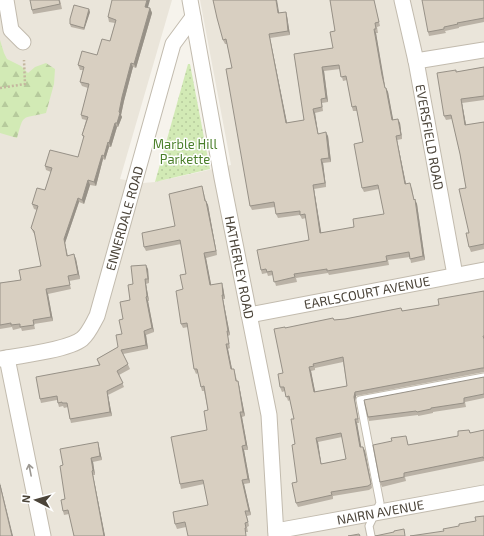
<svg xmlns="http://www.w3.org/2000/svg" width="484" height="536" viewBox="0 0 484 536" font-family="'Exo 2',sans-serif">
<style>
.residential{fill:#eae5da}
.forest{fill:url(#forest-firs)}
.park{fill:url(#park-dots)}
.lines{fill:none;stroke-linecap:round;stroke-linejoin:round}
.lane-casing{stroke:#c2bbae;stroke-width:9}
.street-casing{stroke:#c2bbae;stroke-width:17}
.path{stroke:#c4b79f;stroke-width:2.5;stroke-dasharray:2 2;stroke-linecap:butt}
.lane{stroke:#fff;stroke-width:7}
.street{stroke:#fff;stroke-width:15}
.wall{fill:#bab2a6;fill-rule:evenodd}
.shaded-wall{fill:#979187}
.building{fill:#d8cfc1;stroke:#979187;fill-rule:evenodd}
.oneway{stroke:#9c9892}
.labels{text-anchor:middle;dominant-baseline:central;stroke-width:3;stroke-linejoin:round;paint-order:stroke}
.street-label{font-size:13px;fill:#4b4439;stroke:#fff}
.park-label{font-size:13px;fill:#4a7f2a;stroke:#fff}
</style>
<defs>
<pattern id="forest-firs" width="22" height="20" patternUnits="userSpaceOnUse"><rect width="22" height="20" fill="#d2eab5"/><path d="M5 1l3.5 6h-7zM16 11l3.5 6h-7z" fill="#b6ca9c"/></pattern>
<pattern id="park-dots" width="8" height="8" patternUnits="userSpaceOnUse"><rect width="8" height="8" fill="#d2eab5"/><path d="M2 2h.1M6 6h.1" fill="none" stroke="#b6ca9c" stroke-width="1.8" stroke-linecap="round"/></pattern>
</defs>
<rect width="100%" height="100%" fill="#f6f3ec"/>
<path class="residential" d="M0 0H172L120 179 143 183 155 182 231 165 200 0H484V536H0Z"/>
<path class="forest" d="M0 40 4 53 7 59 21 66 28 73 35 67 46 63 55 69 54 84 46 113C21 119 24 113 17 138L0 133Z"/>
<path class="park" d="M188 64H190L210 169 155 182Z"/>
<g class="lines">
<g class="lane-casing">
<path id="lane" d="M371 536 369 526 380 503 360 400 484 377"/>
</g>
<g class="street-casing">
<g id="street">
<path d="M6 0 11 30 23 42"/>
<path id="s1" d="M190 0 222 178 269 415 276 536"/>
<path id="s2" d="M402 0 416 61 455 275"/>
<path d="M416 61 484 50"/>
<path id="s3" d="M249 315 484 270"/>
<path d="M7 358 43 536"/>
<path id="s4" d="M0 359C19 356 68 350 82 339 89 333 93 323 97 316L173 44 193 17"/>
<path id="s5" d="M276 531 484 493"/>
</g>
</g>
<path class="path" d="M0 88 25 84 24 60"/>
<use href="#lane" class="lane"/>
<use href="#street" class="street"/>
</g>
<path class="wall" d="M60 0 62 9 33 14 32 10Z
M330 0H374L380 26 377 27 378 33H376L384 79 385 88H386L388 92 393 120 400 123 402 139 397 140 406 184 412 188 414 200 417 204 425 260 411 263 410 257 388 260 389 265 329 275 328 273 296 278 297 282 276 286 273 275 268 276 267 273 262 274 261 270 309 240 306 218 302 219 300 215 278 218 276 214 275 207 252 210 250 206 232 68 227 44H225L223 40 279 13 286 12 287 16 290 35 270 38 287 123 304 120 294 54 333 48 335 31ZM340 69 343 81 347 80 352 107 353 111H357L363 142 362 188 364 192 379 189 384 214 354 227 321 233 314 189 326 187 323 163 331 162 328 136 318 134 315 113 323 111 322 103 328 102 324 71Z
M484 0V22L459 27V28L445 31 446 33 429 36 428 32Z
M148 8H150L152 13 136 68 133 67 124 101 121 115 122 117 118 127H117L111 147H109L105 160 103 159 96 186 90 185 84 204 79 202 65 243 68 256 76 259 80 279 69 281 71 289 48 294 53 321 34 324 35 329 22 331 21 328 13 330 12 327 0 329V283L21 280 41 266 35 235 33 232 31 228 37 210 34 209 32 204 45 190 51 172 46 170 45 166 78 157 84 138 82 135 86 120 82 119 81 115 88 88 82 86 80 82 83 70H80L78 65 97 55 110 41 115 23 109 22 108 17Z
M90 12 84 30 71 27 70 24Z
M484 67V100L462 103 466 125 484 122V249L471 252 469 247V233L466 188 460 154 452 119 446 120 444 116 456 72Z
M203 190 206 201 208 205 217 255 206 258 211 285 223 287 225 299H223L230 335 228 336 230 348 228 349 232 369 235 373 237 381H238L239 385 245 416 242 417 248 450H244L250 483 244 484 251 515 247 516 249 526 247 527 248 532H246L186 527 177 529 175 524 208 505 204 484 181 489 180 484 207 430 208 410 204 391H202L201 387 198 373 196 374 194 369 188 327 183 328 181 324 183 289 186 274 181 244 146 251 144 247 175 226Z
M148 269 149 283 146 284 149 301H148L154 332 146 335 148 349 123 354 130 369 119 375 124 387 108 395 112 416 71 423 70 419 68 407 64 408 63 406 59 407 57 400 41 403 40 399 99 365 97 359 118 347 122 334 123 319 130 300 133 284Z
M484 291V372L356 396 355 401 359 423H357L361 447H363L365 451 372 488 369 490 333 496V499L298 507 296 503 297 482 294 419 290 400 288 401 285 391 282 392 280 387 283 373 334 320 345 319 401 308 403 311 439 305ZM343 362 347 386 315 392 311 371 315 370V368ZM342 437 346 459 321 464 318 442Z
M484 377V398L465 402 466 407 433 412V413L418 416V415L369 421 368 417Z
M469 430 471 433 484 430V461L405 477 406 481 382 487 380 482 392 441 407 440 408 445 458 436Z
M99 447 102 460 93 462 95 475H93L105 536H74L69 514 64 515 63 511 65 499 63 465Z"/>
<path class="shaded-wall" d="M147 0H150L147 11 145 7Z
M276 0H277L280 18 278 13Z
M150 8 152 13 136 68 134 64Z
M89 9 90 12 84 30V28Z
M286 12 287 16 290 35 288 31Z
M374 29 376 33 386 93 382 75Z
M269 34 270 38 288 128 286 123Z
M131 63 133 67 124 101 121 115 122 117 118 127 117 123 122 97Z
M322 67 324 71 328 102 326 98Z
M386 88 388 92 394 124 392 120Z
M461 99 462 103 467 130 465 125Z
M313 109 315 113 319 138 318 134Z
M398 119 400 123 402 139 401 135Z
M115 123 117 127 111 147 109 143Z
M326 132 328 136 331 162 329 158Z
M396 136 397 140 407 189 405 184Z
M108 142 109 147 105 160 104 156Z
M102 155 103 159 96 186 94 182Z
M321 159 323 163 326 187 325 183Z
M88 180 90 185 84 204 82 200Z
M313 185 314 189 322 237 320 233Z
M78 198 79 202 65 243 68 260 67 256 64 239Z
M415 199 417 204 425 260 423 256Z
M206 201 208 205 217 255 216 251Z
M204 253 206 258 212 289 210 285Z
M74 254 76 259 80 279 78 274Z
M146 265 148 269 149 283 148 279Z
M145 279 146 284 149 301 147 296Z
M222 283 223 287 225 299 223 295Z
M46 289 48 294 53 321 51 317Z
M222 295 223 299 230 335 228 331Z
M146 297 148 301 154 332 152 328Z
M144 331 146 335 148 349 146 345Z
M226 344 228 349 233 374 231 369Z
M309 367 311 371 316 396 314 392Z
M238 381 239 385 245 416 243 412Z
M107 391 108 395 112 416 110 412Z
M355 392 356 396 355 401 359 423 358 419 354 397Z
M240 412 242 417 248 450 246 445Z
M355 419 357 423 362 451 360 447Z
M316 438 318 442 322 468 321 464Z
M98 442 99 447 102 460 100 456Z
M242 446 244 450 250 483 248 479Z
M363 447 365 451 372 488 371 484Z
M91 458 93 462 95 475 93 470Z
M92 471 93 475 105 536H104Z
M242 480 244 484 251 515 249 511Z
M0 483 13 536H12L0 485Z"/>
<path class="building" d="M30 0H59L60 4 32 10Z
M112 0H147L145 7 150 8 134 64 131 63 122 97 119 112 120 113 117 123H115L109 143 108 142 104 156 102 155 94 182 88 180 82 200 78 198 64 239 67 256 74 254 78 274 68 276 70 285 46 289 51 317 33 320 34 325 20 327V324L11 325V323L0 325V283L21 280 19 270 41 266 34 231 31 228 38 206 32 204 37 188 45 190 52 168 45 166 50 150 78 157 84 136 82 135 88 117 81 115 89 84 80 82 84 67 78 65 82 51 97 55 102 39 110 41 116 20 108 17Z
M213 0H276L278 13 286 12 288 31 269 34 286 123 304 120 294 54 333 48 330 32 335 31 330 0H374L379 22 375 23 376 29H374L382 75 385 88H386L392 120 398 119 401 135 396 136 405 184 410 183 414 200 415 199 423 256 410 259 409 252 386 256 387 261 327 271V269L294 274 295 277 274 282 272 271 267 272 266 269 261 270 257 250 309 240 305 214 300 215V211L276 214 274 202 250 206 226 69 232 68 226 39 223 40 217 18ZM339 65 341 77 346 76 352 107 356 106 363 142 354 144 362 188 378 185 384 214 353 219 354 227 320 233 313 185 325 183 321 159 329 158 326 132 318 134 313 109 322 107 321 99 326 98 322 67Z
M422 0H484V18L457 23 458 24 444 27V29L428 32Z
M74 5 89 9 84 28 70 24V19Z
M484 67V96L461 99 465 125 484 122V244L469 247 466 233H469L459 189 466 188 460 154 451 115 444 116 437 73 456 70V72Z
M202 186 205 201H206L216 251 204 253 210 285 222 283 223 295H222L228 331H227L229 344H226L231 369H234L236 381H238L243 412H240L246 445 242 446 248 479 242 480 249 511H245L248 522 245 523 246 528H245L246 536H188L185 522 175 524 173 512 208 505 203 480 180 484 171 437 207 430 204 411 208 410 204 386 201 387 197 369H194L187 323 181 324 176 291 183 289 180 275 186 274 180 240 144 247 142 233 175 226 169 194Z
M146 265 148 279H145L147 296 146 297 152 328 144 331 146 345 121 350 128 364 117 371 123 383 107 391 110 412 70 419 67 403H62V402L58 403 57 396 40 399 36 377 100 365 97 359 118 347 116 335 122 334 119 320 123 319 120 302 130 300 128 285 133 284 131 266Z
M484 291V336H483L484 339V368H482L355 392 354 397 358 419H355L360 447H363L371 484 368 486 331 492 332 495 296 503 292 483 297 482 292 445 295 444 291 419H294L289 396 286 397 284 387H280L278 374 283 373 274 329 285 327V328L333 318 334 320 345 319 401 308 402 311 439 305 438 299ZM343 357 347 386 314 392 309 367 314 366 313 364ZM341 433 346 459 321 464 316 438Z
M484 377V394L464 398V403L431 408V409L417 412 416 411 368 417 364 400Z
M469 430 470 433 484 430V458H483V457L404 473V477L380 482 373 445 392 441 391 438 406 436 408 445 458 436V431Z
M98 442 100 456 91 458 93 470 92 471 104 536H74L68 510 63 511 61 500 65 499 60 466 63 465 60 449Z
M0 485 12 536H0Z
M484 516V536H410L444 531 443 529 459 526V524L476 521 475 517Z
M404 529 405 536H375L394 532V531Z
M359 534 360 536H348Z"/>
<defs><path id="oneway-shaft" d="M-6 0H5M1.5-3L5.5 0L1.5 3" fill="none" stroke-width="1.6" stroke-linecap="round" stroke-linejoin="round"/></defs>
<use class="oneway" href="#oneway-shaft" transform="translate(30 470) rotate(-101)"/>
<g class="labels">
<g class="street-label">
<text stroke="none"><textPath href="#s2" startOffset="140">EVERSFIELD ROAD</textPath></text>
<text stroke="none"><textPath href="#s4" startOffset="214">ENNERDALE ROAD</textPath></text>
<text stroke="none"><textPath href="#s1" startOffset="272">HATHERLEY ROAD</textPath></text>
<text stroke="none"><textPath href="#s3" startOffset="120">EARLSCOURT AVENUE</textPath></text>
<text stroke="none"><textPath href="#s5" startOffset="106">NAIRN AVENUE</textPath></text>
</g>
<g class="park-label">
<text x="185" y="144">Marble Hill<tspan x="185" dy="15">Parkette</tspan></text>
</g>
</g>
<g transform="translate(36 500) rotate(276)" stroke="#ffffff" stroke-width="3" paint-order="stroke">
<path d="M0-3L7 15L0 10L-7 15Z" fill="#4b4439"/>
<text y="-6" font-size="11" font-weight="bold" text-anchor="middle" fill="#4b4439">N</text>
</g>
</svg>
